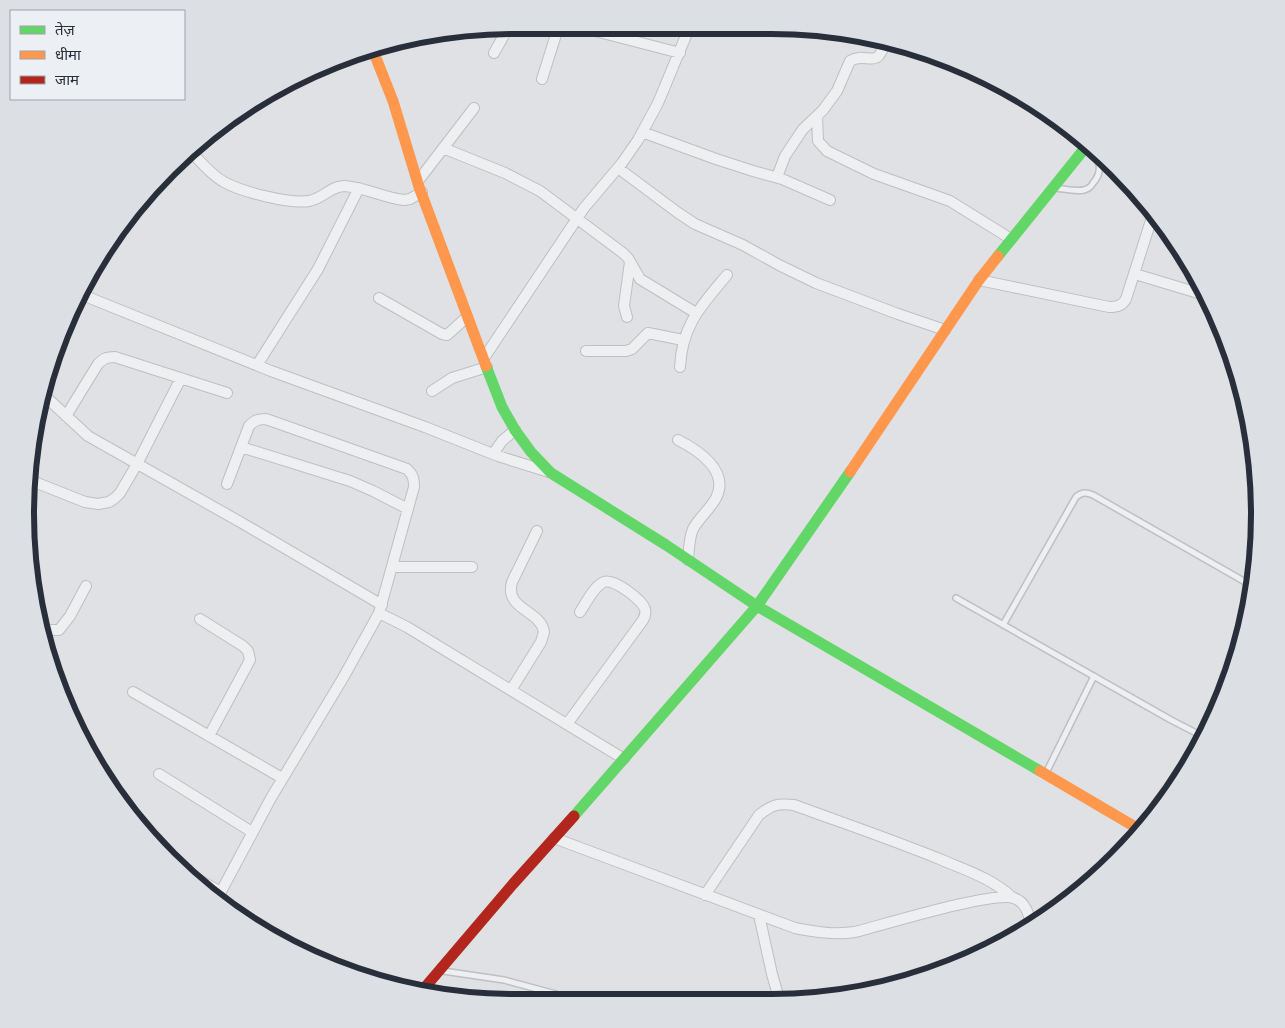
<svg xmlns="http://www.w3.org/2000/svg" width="1285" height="1028" viewBox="0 0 1285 1028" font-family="'Space Grotesk','Noto Sans Devanagari',sans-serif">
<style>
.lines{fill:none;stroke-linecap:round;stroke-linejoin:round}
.lane-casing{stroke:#bdbfc2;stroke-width:8}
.street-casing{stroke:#bdbfc2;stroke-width:12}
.lane{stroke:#eeeff0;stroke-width:5}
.street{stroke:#eeeff0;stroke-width:10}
.fast{stroke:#63d668;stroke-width:11}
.slow{stroke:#ff974d;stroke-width:11}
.jam{stroke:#b3261e;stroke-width:11}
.rim{fill:none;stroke:#282f3b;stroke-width:6}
</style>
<rect width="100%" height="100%" fill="#dfe1e4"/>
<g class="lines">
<g class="lane-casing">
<path id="lane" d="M1056 188C1065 189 1075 192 1084 190 1088 189 1091 187 1093 183 1105 170 1098 156 1089 144
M956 598 1171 720 1204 737
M1003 625 1076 497C1082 492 1086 492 1093 495L1254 587
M1046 773 1094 676
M443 971 504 980 556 994"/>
</g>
<g class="street-casing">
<path id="street" d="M572 25 680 53
M494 53 509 26
M542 79 559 25
M817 116 818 141 827 151 874 174 950 201 1011 239
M642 132 716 159 753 171 782 179 830 200
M443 148 505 173 540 191 623 253 628 258 640 279 696 313
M189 152 192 153C202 163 211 175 224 182 242 192 289 204 309 201 322 199 331 186 344 186 365 187 384 198 404 200L410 199 422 192
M618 168 677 212 695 224 743 245 779 265 816 283 898 314 945 330
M777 177 785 156 803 129 823 110 837 91 850 61C865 51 877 70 884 45
M418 181 474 108
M144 204 173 165
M1135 274 1208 296
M979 280 1109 307C1117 307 1122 306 1126 299L1154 211
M80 294 271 371 425 427 498 456 549 472
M379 298 442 334 447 335 467 317
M627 317 624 306 630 262
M586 351H626L632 349 648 333 683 340
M484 358 584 208 622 163 638 140 658 103 690 26
M257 365 318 269 359 188
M680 367C682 325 701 306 727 275
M432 391 452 378 487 367
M41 395 46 397 88 436 242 523 382 605
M66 416 98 364C104 358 107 357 115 357L227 393
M36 425 46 397
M678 440C698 450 730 471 716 498 710 509 699 518 693 529 689 538 689 550 688 560
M241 447 350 481 373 491 408 509
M493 454 502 441 515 430
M27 479 85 502 98 504 109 502 115 498 120 493 137 464 181 378
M392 567H472
M379 613 407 627 624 759
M200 619 243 646 248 651 250 660 209 736
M40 626 48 630H59L70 616 86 586
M511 690 541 642 544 632C541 610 504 610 512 582L537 531
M133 692 282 778
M567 724 643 620C645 616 646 614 645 609 642 600 614 578 604 582 594 586 586 603 580 612
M159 774 252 832
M554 838 795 928C816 932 834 935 855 932 883 925 992 891 1014 898 1025 902 1030 914 1030 926
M186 873 221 892
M705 895 759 815C772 805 777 803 794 805 843 823 893 840 942 860 968 871 993 879 1013 898
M216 901 271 798 343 678 379 613 414 487C414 478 413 475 407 469L266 419C258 419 255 420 249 426L227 484
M759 915 772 974 780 1002"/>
</g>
<use href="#lane" class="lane"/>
<use href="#street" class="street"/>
<path class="fast" d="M998 256 1089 143
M486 366 502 407 515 430 531 452 551 473 666 545 757 606 1040 771
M574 816 757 606 850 472"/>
<path class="slow" d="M372 48 393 101 419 187 486 366
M850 472 979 280 998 256
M1040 771 1142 831"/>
<path class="jam" d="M421 992 513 884 574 816"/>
</g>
<path d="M0 0H1285V1028H0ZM514 34H771A480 480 0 0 1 1251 514V514A480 480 0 0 1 771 994H514A480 480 0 0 1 34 514V514A480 480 0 0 1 514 34Z" fill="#dce0e5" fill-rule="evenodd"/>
<path class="rim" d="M514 34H771A480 480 0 0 1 1251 514V514A480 480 0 0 1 771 994H514A480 480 0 0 1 34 514V514A480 480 0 0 1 514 34Z"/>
<rect x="10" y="10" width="175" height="90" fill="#eceff4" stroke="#9ea2aa"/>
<rect x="20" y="26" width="25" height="8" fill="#63d668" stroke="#9ea2aa"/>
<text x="55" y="35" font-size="15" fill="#282f3b">तेज़</text>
<rect x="20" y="51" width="25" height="8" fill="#ff974d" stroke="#9ea2aa"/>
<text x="55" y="60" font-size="15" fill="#282f3b">धीमा</text>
<rect x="20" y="76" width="25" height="8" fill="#b3261e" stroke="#9ea2aa"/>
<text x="55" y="85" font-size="15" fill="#282f3b">जाम</text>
</svg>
